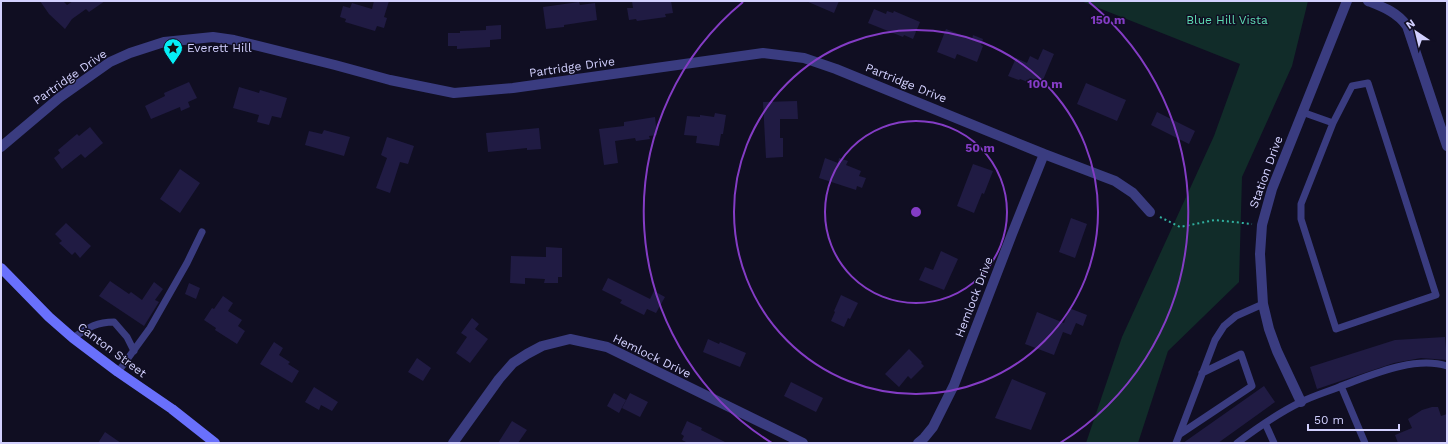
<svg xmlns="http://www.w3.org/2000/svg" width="1448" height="444" viewBox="0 0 1448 444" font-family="'Work Sans',sans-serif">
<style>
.green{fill:#112c29}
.building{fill:#201b43}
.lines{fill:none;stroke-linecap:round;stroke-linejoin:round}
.path{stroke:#31b1a0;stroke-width:2;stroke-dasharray:2 3;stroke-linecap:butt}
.service{stroke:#3a3c80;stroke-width:7}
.minor{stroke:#3a3c80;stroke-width:10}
.secondary{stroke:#6970fc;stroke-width:10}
.ring{fill:none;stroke:#843cc5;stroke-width:2}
.labels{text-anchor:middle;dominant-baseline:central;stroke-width:3;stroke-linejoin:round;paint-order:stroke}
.park-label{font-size:12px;fill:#5edcb3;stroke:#100e22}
.poi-label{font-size:12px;fill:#d2d0fe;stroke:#100e22;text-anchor:start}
.street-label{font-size:12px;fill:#d2d0fe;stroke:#100e22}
.centre{fill:#843cc5;stroke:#100e22;stroke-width:2}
.ring-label{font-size:12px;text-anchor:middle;font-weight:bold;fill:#843cc5;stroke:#100e22;stroke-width:3;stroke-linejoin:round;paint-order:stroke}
</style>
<rect width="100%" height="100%" fill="#100e22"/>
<path class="green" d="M1081 1H1308L1292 66 1242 177 1239 282 1168 351 1138 443H1086L1122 337 1214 136 1240 64Z"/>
<path class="building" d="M40 1H63L67 5 73 1H105L89 12 86 9 72 19 65 29 49 14Z
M374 1H389L384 17 387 18 384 28 377 26 375 31 345 22 346 19 340 17 343 6 350 8 352 3 372 9Z
M632 1H671L673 13 665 14 666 17 637 21 636 19 629 20 627 8H633Z
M806 1H839L834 13Z
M579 2 580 5 595 3 597 20 564 25V27L546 29 543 7Z
M874 9 886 14 887 11 893 13 894 11 920 22 913 39 904 35 903 37 868 23Z
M501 25V39L490 40V47L457 49V46H448V33H460V31L486 30V26Z
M946 29 972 39 973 35 983 39 981 45 983 46 977 62 957 54 955 59 937 52Z
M1043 49 1054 54 1040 87 1020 79 1019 80 1008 76 1016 58 1027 63 1030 56 1038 60Z
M189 82 197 98 188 102 190 107 181 111 180 107 151 119 145 106 165 96 164 93Z
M1086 83 1126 100 1117 121 1077 104Z
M239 87 259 93 260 90 287 98 281 118 272 116 269 125 257 122 259 115 233 108Z
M797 101 798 119H780V138H783V157L766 158 763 102Z
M1157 112 1195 131 1189 144 1151 125Z
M715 113 726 115 723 134H721L719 146 696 143 697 136 684 135 687 116 700 117V115L714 117Z
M655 117 657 135 649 136 650 139 636 141 635 138 615 141 618 163 604 165 599 129 624 126V122Z
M90 127 103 143 85 158 81 154 62 169 54 158 60 153 58 150 77 134 79 136Z
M539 128 541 149 527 150V148L488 152 486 133Z
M324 130 350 137 344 156 305 145 309 131 322 134Z
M387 137 414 146 408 164 400 162 390 193 376 188 387 158 381 155Z
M825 158 838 163 839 158 848 161 846 165 861 171 859 176 866 178 862 188 857 186 856 190 819 178Z
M973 164 993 171 984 194 982 193 974 213 957 206Z
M180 169 200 183 180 213 160 199Z
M1071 218 1087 224 1075 258 1059 252Z
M66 223 91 246 80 258 75 252 72 255 59 243 62 241 55 234Z
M546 247 562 248V277H558V283H544L545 279 525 278V284L510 283 511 256 546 257Z
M941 251 958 259 944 290 919 280 925 267 933 270Z
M608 278 650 299 654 291 665 297 656 313 647 309 644 315 620 303 622 300 602 290Z
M110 281 129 294 131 292 142 300 154 282 163 289 155 300 159 302 144 326 99 296Z
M189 283 200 288 196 299 185 294Z
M841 295 858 303 850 319 848 318 844 327 831 321 835 312 834 311Z
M223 296 233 303 228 311 242 320 238 326 245 331 237 344 215 330 216 328 204 320 212 308 214 309Z
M1069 308 1087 315 1083 326 1076 323 1071 335 1063 332 1054 355 1025 344 1037 312 1064 323Z
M472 318 479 324 475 329 488 339 470 363 456 353 467 337 461 333Z
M1445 337 1447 360 1421 358 1394 363 1317 389 1310 367 1395 340Z
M708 339 719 344 720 342 746 353 740 367 703 352Z
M274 342 283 348 279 355 290 362 288 364 299 371 292 383 260 364Z
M909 349 922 362 921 363 924 366 911 379 908 376 899 387 885 374Z
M417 358 431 368 423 381 408 372Z
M1012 379 1046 393 1031 430 995 418Z
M791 382 823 398 816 412 784 396Z
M1264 386 1275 402 1218 443H1183Z
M314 387 338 402 332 411 321 405 319 410 305 402Z
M614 393 626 400 619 413 607 406Z
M630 393 648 402 640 417 622 408Z
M1432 407H1438L1441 416 1447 414V443H1398L1395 435 1412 428 1408 419 1422 410Z
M512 421 527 430 518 443H498Z
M687 421 702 428 701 430 727 443H688L682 440 684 436 681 434Z
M105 432 121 443H98Z"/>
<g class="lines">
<path class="path" d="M1160 217 1180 227 1215 220 1252 224"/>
<path class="service" d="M1302 112 1333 123 1352 86 1368 83 1436 295 1336 329 1301 219V204L1333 123
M73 338C88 328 96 322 114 322L127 337 134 351
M118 372 150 328 187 263 202 232
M1341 386 1365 443
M1265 423 1274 443
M1180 434 1252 386 1241 354 1202 373
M1176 443 1215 340 1224 326 1236 316 1263 304
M1237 443C1257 428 1278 413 1301 402 1315 395 1330 391 1344 385 1374 374 1415 356 1447 366"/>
<path class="minor" d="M1368 1C1383 7 1397 12 1407 26L1447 146
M1 147 59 98 110 62 130 53 164 42 213 37 234 40 335 65 390 80 454 93 513 88 763 53 804 58 836 69 1044 154 1115 181 1133 193 1150 212
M1301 402 1277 351 1269 329 1263 304 1260 254 1262 225 1272 189 1347 1
M453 443 499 379 513 363 527 354 542 346 570 339 607 347 803 443
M918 443 924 438 933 427 954 385 1012 234 1044 154"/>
<path class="secondary" d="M1 268 49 317 73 338 118 372 172 409 215 443"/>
</g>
<g class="ring">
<circle cx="916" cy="212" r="91"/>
<circle cx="916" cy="212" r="182"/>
<path d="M772 443A272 272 0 0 1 743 2M1089 2A272 272 0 0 1 1060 443"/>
</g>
<defs>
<g id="sight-pin" transform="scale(1)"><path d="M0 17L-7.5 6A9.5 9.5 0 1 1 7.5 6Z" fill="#05eef5" stroke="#100e22"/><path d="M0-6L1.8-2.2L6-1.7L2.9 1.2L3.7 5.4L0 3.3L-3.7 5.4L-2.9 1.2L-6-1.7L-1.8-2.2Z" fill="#111"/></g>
</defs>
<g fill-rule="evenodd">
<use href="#sight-pin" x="173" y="48"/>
</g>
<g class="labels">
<g class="park-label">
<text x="1227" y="20">Blue Hill Vista</text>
</g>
<g class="poi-label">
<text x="187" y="48">Everett Hill</text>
</g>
<g class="street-label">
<text transform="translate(572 67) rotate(-8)">Partridge Drive</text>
<text transform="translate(70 77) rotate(-35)">Partridge Drive</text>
<text transform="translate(906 83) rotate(22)">Partridge Drive</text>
<text transform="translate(1266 172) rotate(-70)">Station Drive</text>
<text transform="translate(974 297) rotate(-69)">Hemlock Drive</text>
<text transform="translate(112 350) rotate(37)">Canton Street</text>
<text transform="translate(652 356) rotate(26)">Hemlock Drive</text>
</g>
</g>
<circle cx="916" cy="212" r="6" class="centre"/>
<g class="ring-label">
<text x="1108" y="24">150 m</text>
<text x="1045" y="88">100 m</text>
<text x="980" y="152">50 m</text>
</g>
<rect width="1448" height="444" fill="none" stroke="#d2d0fe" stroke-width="4"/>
<g transform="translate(1416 32) rotate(325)" stroke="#100e22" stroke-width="3" paint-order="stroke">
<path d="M0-3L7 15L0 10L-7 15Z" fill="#d2d0fe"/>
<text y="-6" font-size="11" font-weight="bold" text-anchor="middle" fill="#d2d0fe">N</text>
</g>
<path d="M1308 424v6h91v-6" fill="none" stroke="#d2d0fe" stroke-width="2"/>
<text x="1314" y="424" font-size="12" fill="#d2d0fe" stroke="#100e22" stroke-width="3" paint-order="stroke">50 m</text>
</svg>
